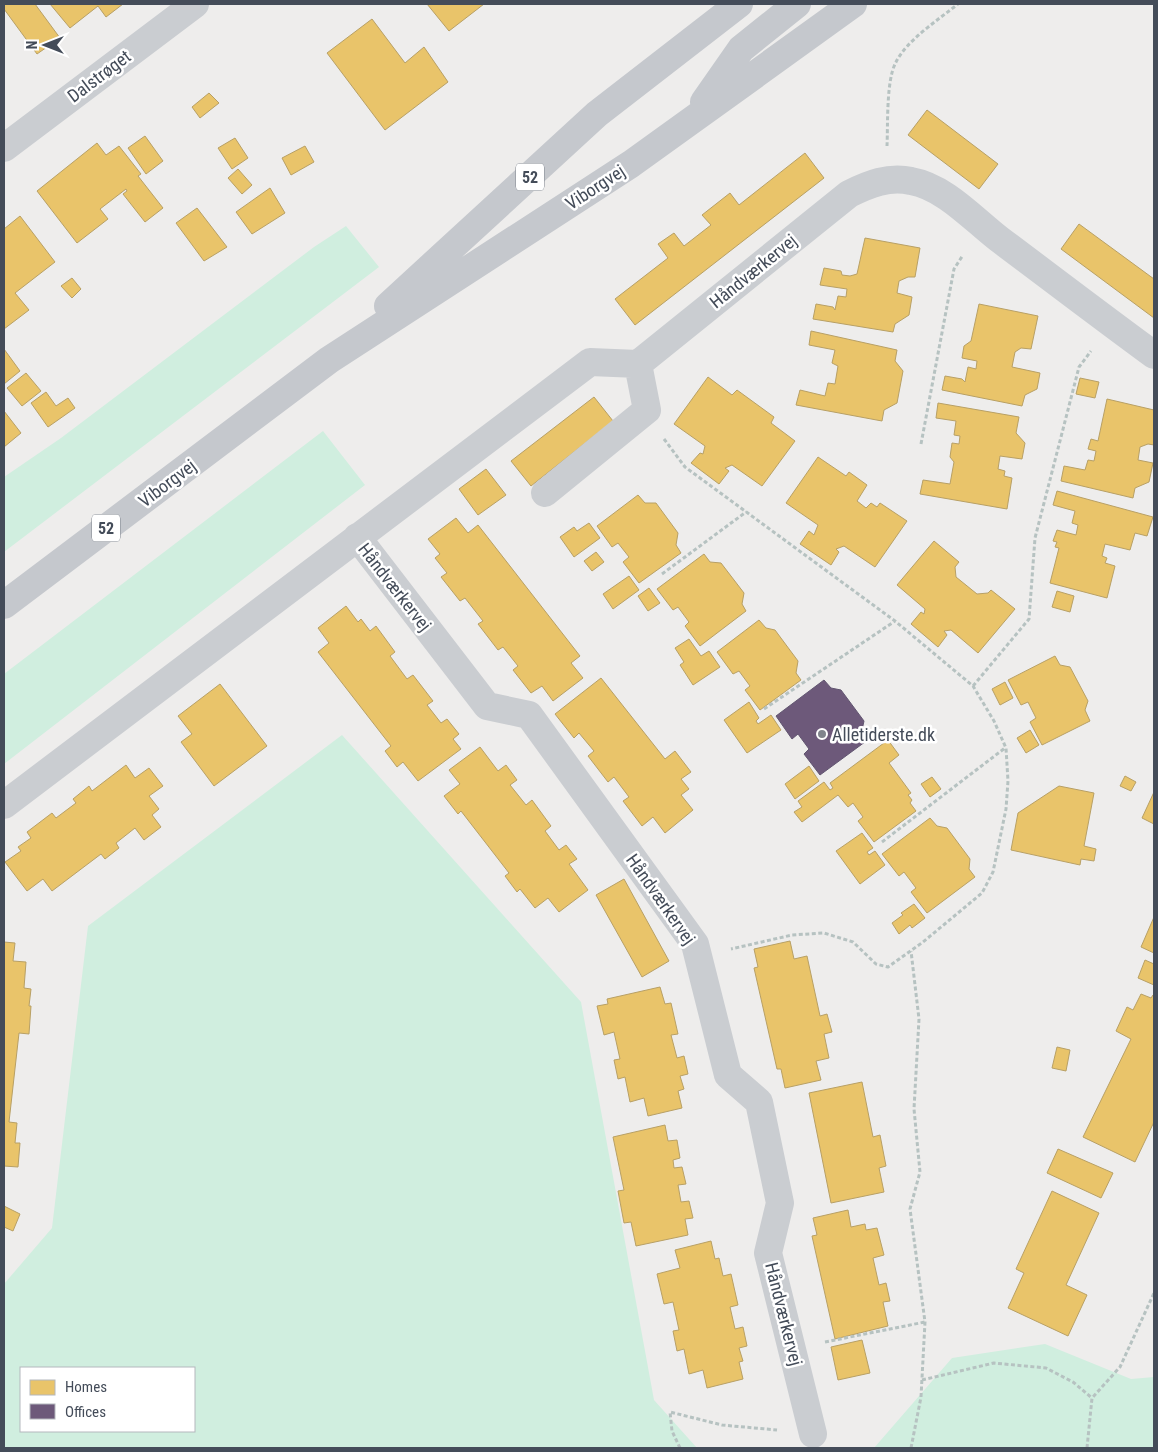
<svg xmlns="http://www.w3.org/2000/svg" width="1158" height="1452" viewBox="0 0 1158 1452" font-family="'Roboto Condensed',sans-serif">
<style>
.green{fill:#d0eedf;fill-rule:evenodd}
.homes{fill:#e9c46a;stroke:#b8a065}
.offices{fill:#6d597a;stroke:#615570}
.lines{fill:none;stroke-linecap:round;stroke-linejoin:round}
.path{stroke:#b6c2c1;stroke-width:3;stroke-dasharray:4 2.5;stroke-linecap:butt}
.minor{stroke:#cacdd1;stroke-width:28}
.major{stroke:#c5c8cd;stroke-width:28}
.poi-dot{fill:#80848c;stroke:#fff;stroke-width:2}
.labels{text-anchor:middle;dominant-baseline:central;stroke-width:5;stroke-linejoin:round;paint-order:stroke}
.shield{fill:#fff;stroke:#7c828b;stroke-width:1}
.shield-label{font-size:16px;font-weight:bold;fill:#444c59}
.street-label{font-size:18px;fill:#444c59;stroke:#fff}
.poi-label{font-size:18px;fill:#444c59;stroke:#fff;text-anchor:start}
</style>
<rect width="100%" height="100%" fill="#eeedec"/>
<path class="green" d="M346 226 379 267 4 552V477L61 438 314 247Z
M323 431 365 485 4 764V674Z
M342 735 581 1002 654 1400 697 1448H4V1284L52 1228 88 926ZM21 1368H194V1431H21Z
M1045 1344 1131 1379 1154 1377V1448H874L952 1358Z"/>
<path class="homes" d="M4 4H35L60 38 37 54 4 9Z
M50 4H123L106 17 98 6 70 28Z
M427 4H484L449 31Z
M372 19 405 63 424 47 448 82 385 130 327 53Z
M209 93 219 103 200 118 192 107Z
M927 110 998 164 979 189 908 135Z
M145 136 163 161 146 174 128 148Z
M235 138 248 158 232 169 218 148Z
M97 143 106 155 119 146 141 174 138 176 163 208 145 222 123 194 127 191 126 189 100 209 108 219 77 243 37 191Z
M305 146 314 162 291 175 282 158Z
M805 153 824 178 635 325 615 299 668 258 658 244 674 233 684 246 711 225 702 215 730 193 739 205Z
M238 169 252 185 242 194 228 178Z
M270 188 285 213 252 234 236 212Z
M197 208 227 247 204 261 176 223Z
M20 216 55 262 15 293 29 310 4 329V229Z
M1079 224 1154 279V318L1061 249Z
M865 238 920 248 915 277H908L899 281 897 293 912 297 909 315 895 324 893 332 813 319 816 304 833 307 835 310 838 296 846 297 847 289 820 285 824 268 841 271 842 275 850 276 857 274Z
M72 278 81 289 72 298 61 286Z
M979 304 1038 316 1031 349 1021 348 1015 352 1012 367 1040 373 1037 389 1025 395 1022 406 942 390 945 376 962 379 965 382 968 367 976 369 977 361 962 358 964 346 971 341Z
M811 331 897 350 895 361 903 371 897 403 884 410 882 421 796 405 800 390 825 396 828 383 835 384 838 366 832 363 835 350 809 345Z
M4 349 20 371 4 384Z
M26 373 41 391 22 406 7 388Z
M708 377 732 395 737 390 774 417 771 423 795 441 762 486 732 465 725 468 729 471 719 484 691 463 700 453 703 454 705 446 674 424Z
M1080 378 1099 382 1095 398 1076 394Z
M46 392 56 406 68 398 75 408 48 427 31 403Z
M594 397 613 421 531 486 511 461Z
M1107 399 1154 410V445L1148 444 1140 447 1138 460 1153 463 1149 482 1135 488 1133 498 1061 481 1064 466 1085 470 1088 460 1094 461 1096 451 1088 449 1091 439 1098 441Z
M938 403 1019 417 1016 433 1025 443 1022 459 1000 456 998 469 1005 471 1004 476 1012 478 1007 509 920 494 923 480 950 484 954 462 950 457 952 443 959 444 960 436 954 435 956 421 936 418Z
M4 411 21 433 4 447Z
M818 457 846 476 849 472 867 485 857 501 866 508 871 503 877 507 880 503 907 521 875 567 844 546 836 549 839 552 831 565 800 544 809 531 814 535 818 525 786 503Z
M486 469 506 495 478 515 459 489Z
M1057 491 1153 517 1147 536 1135 533 1130 550 1105 544 1102 556 1107 558 1105 563 1115 566 1107 598 1050 583 1059 548 1055 547 1057 542 1053 541 1057 530 1076 535 1078 525 1072 523 1075 511 1053 505Z
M638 495 645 503H656L678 533 676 545 681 553 639 583 623 562 629 557 618 543 612 547 597 526Z
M456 518 468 533 478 525 580 656 571 663 583 678 553 701 542 686 531 693 513 670 518 666 503 647 498 650 478 624 483 621 465 598 460 601 441 577 447 573 435 558 440 554 428 539Z
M589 523 600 538 574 557 560 537 574 527 577 531Z
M934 541 959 562 955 567 956 577 977 594 988 593 991 590 1015 609 978 653 951 630 944 631 947 635 938 647 911 624 921 612 924 614 925 609 897 585Z
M596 552 604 562 592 571 584 561Z
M704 554 710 562 721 563 744 593 742 604 746 611 700 646 685 626 689 622 678 607 673 610 657 589Z
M629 576 639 590 613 609 603 594Z
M649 588 660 603 648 611 638 596Z
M1057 591 1074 596 1070 612 1052 607Z
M346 606 358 622 361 619 370 631 376 626 395 652 390 656 407 679 413 675 433 701 427 705 441 723 447 719 459 734 453 739 461 749 418 781 403 762 397 767 385 751 391 746 318 652 329 643 318 628Z
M759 620 766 628 775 630 798 661 796 673 801 680 760 710 745 690 750 686 739 671 733 674 717 652Z
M689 639 701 656 709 651 720 667 693 685 680 665 684 662 675 648Z
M1055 656 1060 665 1070 667 1088 701 1085 710 1090 721 1042 745 1030 722 1036 718 1028 702 1021 705 1008 680Z
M601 678 665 759 675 751 691 772 681 779 689 789 681 795 693 810 665 833 653 817 642 826 623 801 629 797 614 777 608 782 588 756 594 751 579 733 574 738 555 714Z
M1005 682 1013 698 1000 705 992 689Z
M220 684 267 746 214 786 181 742 192 734 178 716Z
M749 702 759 718 756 721 758 724 771 715 781 730 747 753 724 720Z
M1030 730 1039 745 1026 753 1017 738Z
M888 740 899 755 889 763 911 793 908 795 912 800 910 803 916 811 874 842 858 821 863 817 853 803 848 807 838 795 802 822 794 812 802 807 798 801 824 782 830 790 833 788 830 783Z
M480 747 498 771 506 765 517 780 510 785 526 805 532 800 551 826 545 831 559 850 566 845 577 859 569 864 588 890 559 912 548 898 535 908 520 889 517 892 505 876 509 873 461 811 458 814 444 796 460 784 449 770Z
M126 765 135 778 149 768 163 786 149 796 159 809 152 815 161 827 144 840 135 828 116 843 119 848 105 859 101 854 52 891 43 879 27 891 5 862 21 851 18 847 31 838 27 832 52 813 56 818 76 803 73 799 89 786 92 791Z
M809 766 819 781 795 799 785 784Z
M1125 776 1136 782 1131 791 1120 786Z
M932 777 941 789 930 797 921 784Z
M1059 786 1094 793 1084 846 1096 849 1094 861 1081 859 1080 865 1011 850 1018 813Z
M1154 792V824L1142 818Z
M930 818 937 826 947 828 970 859 969 869 975 877 927 913 911 892 916 888 904 872 899 876 882 854Z
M862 833 873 848 867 852 869 855 875 851 885 865 860 884 836 851Z
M624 879 669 961 642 977 596 895Z
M914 904 925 918 912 928 910 925 899 934 892 923 903 915 901 913Z
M1154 917V953L1141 947Z
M790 941 794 959 807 956 820 1016 827 1014 832 1032 824 1034 829 1058 816 1061 821 1080 785 1088 781 1069H777L754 968 758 967 754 949Z
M4 942 15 943 13 961 26 962 24 988 31 989 29 1006H31L29 1034 19 1033 9 1122 17 1123 15 1143H20L18 1167 4 1166Z
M1145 960 1154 964V985L1138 978Z
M660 987 665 1004 671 1003 678 1034 671 1035 677 1058 684 1056 688 1074 680 1076 684 1089 678 1091 682 1108 648 1116 644 1098 630 1102 625 1077 618 1079 614 1060 620 1059 614 1032 604 1035 597 1006 608 1004 607 999Z
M1141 994 1151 998 1153 995H1154V1122L1135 1162 1083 1137 1131 1039 1116 1031 1127 1007 1133 1010Z
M1057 1047 1070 1050 1066 1071 1052 1068Z
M862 1082 873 1137 880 1135 886 1166 879 1168 884 1192 831 1203 809 1093Z
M665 1125 668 1141 677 1140 680 1158 673 1160 674 1168 682 1167 686 1184 678 1185 681 1202 689 1201 693 1218 685 1219 688 1235 636 1246 631 1222 624 1223 618 1191 624 1190 613 1137Z
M1058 1149 1113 1173 1101 1198 1047 1173Z
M1052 1191 1099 1213 1066 1285 1087 1295 1068 1336 1008 1308 1024 1273 1016 1269Z
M4 1206 20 1214 13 1231 4 1227Z
M848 1210 851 1227 865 1224 866 1230 877 1228 884 1255 873 1258 879 1285 886 1283 890 1301 883 1302 888 1326 835 1339 812 1236 817 1235 813 1218Z
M711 1241 715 1259 719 1258 723 1276 731 1274 738 1305 730 1307 735 1329 743 1327 747 1346 739 1348 743 1361 739 1362 743 1379 707 1388 703 1370 689 1374 684 1349 677 1351 673 1331 679 1330 673 1302 664 1304 657 1274 680 1268 675 1250Z
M862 1340 870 1373 838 1380 831 1347Z"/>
<path class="offices" d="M824 680 831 688 841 690 864 721 862 730 869 739 820 775 804 754 809 749 798 734 792 739 776 716Z"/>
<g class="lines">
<path class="path" d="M887 146C888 125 886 80 896 62 907 40 938 20 958 4
M664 439 685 467 895 621 973 686 994 721 1006 748 1008 781 1006 809 993 872 982 893 923 942 888 967 876 964 853 942 824 933 792 935 731 949
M921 444 954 269 963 255
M662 574 746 512
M973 686 1029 619 1035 538 1079 367 1091 351
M764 709 895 621
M882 842 1005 748
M825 1342 925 1322
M922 1380 994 1363 1046 1368 1073 1382 1092 1398
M680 1448 672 1431 670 1412 722 1425 777 1430
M911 1448 921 1397 925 1322 910 1209 920 1172 914 1109 919 1019 911 951
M1087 1448 1092 1398 1120 1367 1154 1293"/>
<path class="minor" d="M4 148 195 4
M545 493 647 410 638 364
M357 537 487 706 529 715 695 944 728 1075 759 1102 780 1203 768 1253 813 1434
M4 805 590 362 638 364 849 194C869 184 889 176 911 181 945 187 973 219 999 239 1051 278 1102 317 1154 355"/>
<path class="major" d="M704 102 741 49 797 4
M388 306 597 114 739 4
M4 605 329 360 631 164 853 4"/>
</g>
<circle class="poi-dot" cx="822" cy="734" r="5"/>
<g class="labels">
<g class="shield">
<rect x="516" y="163.5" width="28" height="27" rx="4"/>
<rect x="92" y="514.5" width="28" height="27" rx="4"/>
</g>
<g class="shield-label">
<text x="530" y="177">52</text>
<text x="106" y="528">52</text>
</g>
<g class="street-label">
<text transform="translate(99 76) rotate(-37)">Dalstrøget</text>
<text transform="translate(595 187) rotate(-33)">Viborgvej</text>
<text transform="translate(753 271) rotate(-39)">Håndværkervej</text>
<text transform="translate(167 483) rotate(-37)">Viborgvej</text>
<text transform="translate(395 587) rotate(52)">Håndværkervej</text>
<text transform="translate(661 899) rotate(55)">Håndværkervej</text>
<text transform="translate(784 1314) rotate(76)">Håndværkervej</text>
</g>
<g class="poi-label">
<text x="832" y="734">Alletiderste.dk</text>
</g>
</g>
<rect width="1158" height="1452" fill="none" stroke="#444c59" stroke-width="10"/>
<rect x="20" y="1367" width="175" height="65" fill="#ffffff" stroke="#b4b7bd"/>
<rect x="30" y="1380" width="25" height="15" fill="#e9c46a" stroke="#b4b7bd"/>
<text x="65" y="1392" font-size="15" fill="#444c59">Homes</text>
<rect x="30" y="1404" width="25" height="15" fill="#6d597a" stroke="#b4b7bd"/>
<text x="65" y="1417" font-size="15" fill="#444c59">Offices</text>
<g transform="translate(45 45) rotate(270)" stroke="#ffffff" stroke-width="4" paint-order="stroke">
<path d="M0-4L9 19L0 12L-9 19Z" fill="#444c59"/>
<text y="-8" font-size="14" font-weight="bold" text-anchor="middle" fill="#444c59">N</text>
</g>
</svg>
